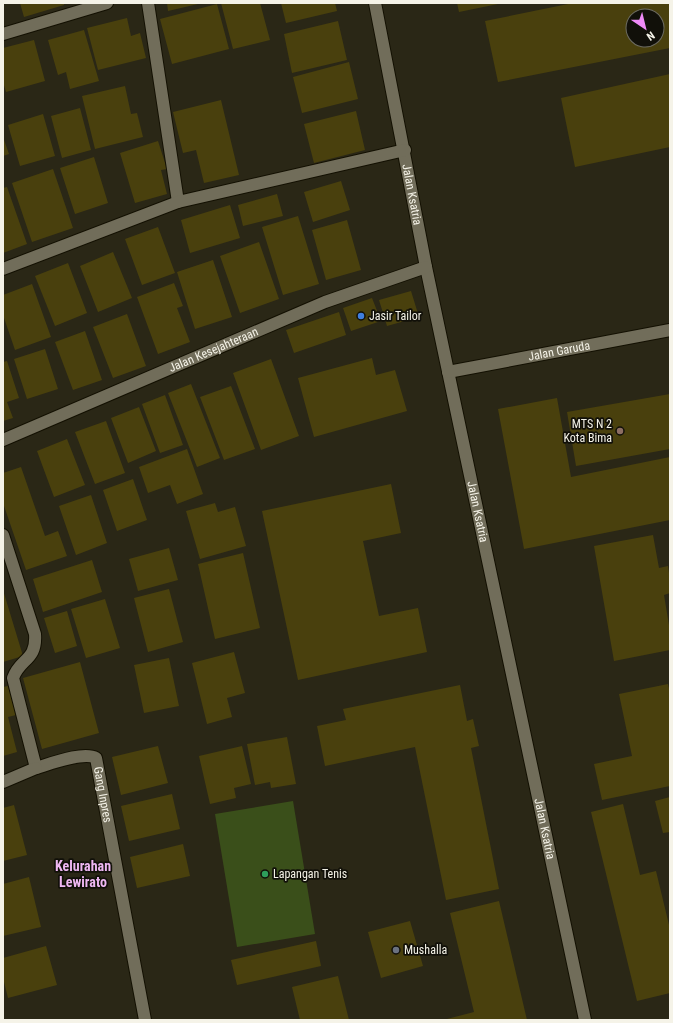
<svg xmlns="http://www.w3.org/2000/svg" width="673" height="1023" viewBox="0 0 673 1023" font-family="'Roboto Condensed',sans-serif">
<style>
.green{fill:#3a4f1a}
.building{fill:#49400d;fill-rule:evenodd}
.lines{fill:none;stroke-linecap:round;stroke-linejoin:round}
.minor-casing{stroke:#131002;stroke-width:14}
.minor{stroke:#716d5a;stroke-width:12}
.shop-dot{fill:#3f7fe0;stroke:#111009;stroke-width:1.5}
.education-dot{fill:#8d6e63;stroke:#111009;stroke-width:1.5}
.leisure-dot{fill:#2e9e5b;stroke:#111009;stroke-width:1.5}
.worship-dot{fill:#6b7280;stroke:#111009;stroke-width:1.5}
.labels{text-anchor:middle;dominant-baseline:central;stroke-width:3.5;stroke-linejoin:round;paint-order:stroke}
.street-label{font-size:12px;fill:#f5f3e8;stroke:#111009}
.poi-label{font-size:12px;fill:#f5f3e8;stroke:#111009;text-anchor:start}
.quarter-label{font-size:14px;font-weight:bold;fill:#eeb7f2;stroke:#111009}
</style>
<rect width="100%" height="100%" fill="#2a2716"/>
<path class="green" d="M293 801 315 934 237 947 215 814Z"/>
<path class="building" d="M20 3H64V5L24 17Z
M167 3H198V4L168 11Z
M221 3H260L270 40 233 49Z
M281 3H335L337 11 286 23Z
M457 3H498V4L459 12Z
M573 3H670V48L498 82 485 21ZM633 16H657V40H633Z
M217 4 229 49 172 64 160 19Z
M127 18 131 36 140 33 146 58 98 70 87 28Z
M338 21 347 60 292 73 284 34Z
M84 30 99 81 70 89 66 72 58 75 48 40Z
M34 40 45 81 6 92 3 82V48Z
M349 62 358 99 302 113 293 77Z
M670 74V147L575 167 561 98Z
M125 86 131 114 137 113 143 137 95 149 82 96Z
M221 100 239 175 204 183 196 150 183 153 173 112Z
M80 108 91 150 62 158 51 116Z
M356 111 365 150 314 163 304 124Z
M43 114 55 156 20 166 8 125Z
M3 137 9 154 3 156Z
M158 141 167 169 161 170 167 194 135 203 120 153Z
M94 157 108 203 75 214 60 168Z
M53 169 73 228 32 242 12 183Z
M341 181 350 210 313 222 304 192Z
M7 187 27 244 3 253V188Z
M277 194 283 216 243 226 238 205Z
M230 205 240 238 190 253 181 220Z
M298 216 319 284 283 295 262 227Z
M347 220 361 270 326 280 312 230Z
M158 227 175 273 142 285 125 239Z
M259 242 279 299 240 313 220 256Z
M113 252 132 298 98 312 80 266Z
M213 260 232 317 195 329 177 272Z
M68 263 87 313 55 326 35 276Z
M174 283 183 306 177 308 190 342 158 354 137 297Z
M32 284 51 337 15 350 3 315V295Z
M411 291 419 317 387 326 379 300Z
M372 298 381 321 351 331 343 308Z
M339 312 346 335 294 353 286 330Z
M127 314 146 366 113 378 93 327Z
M85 331 102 380 73 390 55 342Z
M45 349 58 389 27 399 14 359Z
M372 358 376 375 395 370 407 411 314 437 298 378Z
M271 359 299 436 261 450 233 373Z
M7 361 19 398 7 402 13 418 3 421V362Z
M191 384 220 458 197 467 168 393Z
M231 386 255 449 224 460 200 397Z
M670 394V449L576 466 567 412Z
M165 395 183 445 160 453 142 404Z
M557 398 571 477 670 457V520L524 549 498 409Z
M139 407 156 451 128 463 111 418Z
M106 421 125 473 95 484 75 432Z
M67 439 85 485 54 497 37 451Z
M187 449 203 494 177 504 170 485 148 493 139 467Z
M21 467 45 536 58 531 67 556 26 570 3 503V473Z
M133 479 147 520 117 531 103 490Z
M391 484 401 533 363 541 379 616 418 608 427 652 298 680 262 511Z
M91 495 107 543 76 555 59 506Z
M215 503 218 512 235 507 246 546 200 559 186 511Z
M653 535 659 568 668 566 670 580V593L664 595 670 631V650L614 661 594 546Z
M169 548 178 580 138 591 129 559Z
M243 553 260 628 215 639 198 564Z
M92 560 102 592 43 612 33 579Z
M169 589 183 642 148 652 134 598Z
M3 590 23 656 3 662Z
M105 599 120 648 86 658 71 609Z
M67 611 77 646 55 653 44 618Z
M234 652 245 693 227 698 232 717 207 724 192 663Z
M169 658 179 706 144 713 134 665Z
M80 662 99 733 42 749 23 678Z
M668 684 670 693V786L602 800 594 764 632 756 619 694Z
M460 685 467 721 473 719 479 746 471 748 499 889 446 900 415 747 325 766 317 726 346 720 343 709Z
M8 686 16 715 8 717 17 752 3 756V687Z
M287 737 296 784 271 788 270 782 255 785 247 744Z
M158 746 168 783 121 795 112 757Z
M242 746 251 784 234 788 236 798 210 804 199 756Z
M172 794 180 829 129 841 121 806Z
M670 797V832L663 833 655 801Z
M623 804 640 875 656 871 670 929V993L637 1001 591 812Z
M14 805 27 855 3 861V808Z
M183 844 190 876 137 888 130 857Z
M29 877 41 927 3 936V884Z
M499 901 527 1020H443L474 1012 450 913Z
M410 921 423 966 381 978 368 932Z
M316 941 321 966 237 985 231 960Z
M46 946 57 985 8 998 3 978V958Z
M338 976 349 1020H300L292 987Z"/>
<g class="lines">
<g class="minor-casing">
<g id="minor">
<path d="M148 3 178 202"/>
<path id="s1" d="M375 3 426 267 585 1020"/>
<path d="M3 34 107 3"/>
<path d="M3 269 178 202 405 150"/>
<path id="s2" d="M448 372 670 330"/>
<path id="s3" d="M3 440 325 302 426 267"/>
<path id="s4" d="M3 535 35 634C37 661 20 658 13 678L36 768C50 764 83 751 96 758L145 1020"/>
<path d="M3 782 36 768"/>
</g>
</g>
<use href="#minor" class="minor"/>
</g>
<circle class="shop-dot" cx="361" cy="316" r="4"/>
<circle class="education-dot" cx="620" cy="431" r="4"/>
<circle class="leisure-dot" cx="265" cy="874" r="4"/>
<circle class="worship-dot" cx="396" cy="950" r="4"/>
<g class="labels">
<g class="street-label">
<text stroke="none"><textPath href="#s1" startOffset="195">Jalan Ksatria</textPath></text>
<text stroke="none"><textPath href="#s3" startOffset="229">Jalan Kesejahteraan</textPath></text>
<text stroke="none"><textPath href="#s2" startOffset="113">Jalan Garuda</textPath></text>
<text stroke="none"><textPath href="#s1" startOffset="519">Jalan Ksatria</textPath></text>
<text stroke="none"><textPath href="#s4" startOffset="347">Gang Inpres</textPath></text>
<text stroke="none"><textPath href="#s1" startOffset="843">Jalan Ksatria</textPath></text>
</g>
<g class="poi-label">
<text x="369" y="316">Jasir Tailor</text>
<text x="612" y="424" text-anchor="end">MTS N 2<tspan x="612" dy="14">Kota Bima</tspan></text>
<text x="273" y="874">Lapangan Tenis</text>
<text x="404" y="950">Mushalla</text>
</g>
<g class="quarter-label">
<text x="83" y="866">Kelurahan<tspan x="83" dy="16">Lewirato</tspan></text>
</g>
</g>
<rect width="673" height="1023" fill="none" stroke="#f5f3e8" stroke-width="8"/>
<g transform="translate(645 28) rotate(145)"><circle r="19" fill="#111009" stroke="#6c6b62"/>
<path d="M0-3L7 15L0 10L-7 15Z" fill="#ef8bf7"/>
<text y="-6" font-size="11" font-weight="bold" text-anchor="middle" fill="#f5f3e8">N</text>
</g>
</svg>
